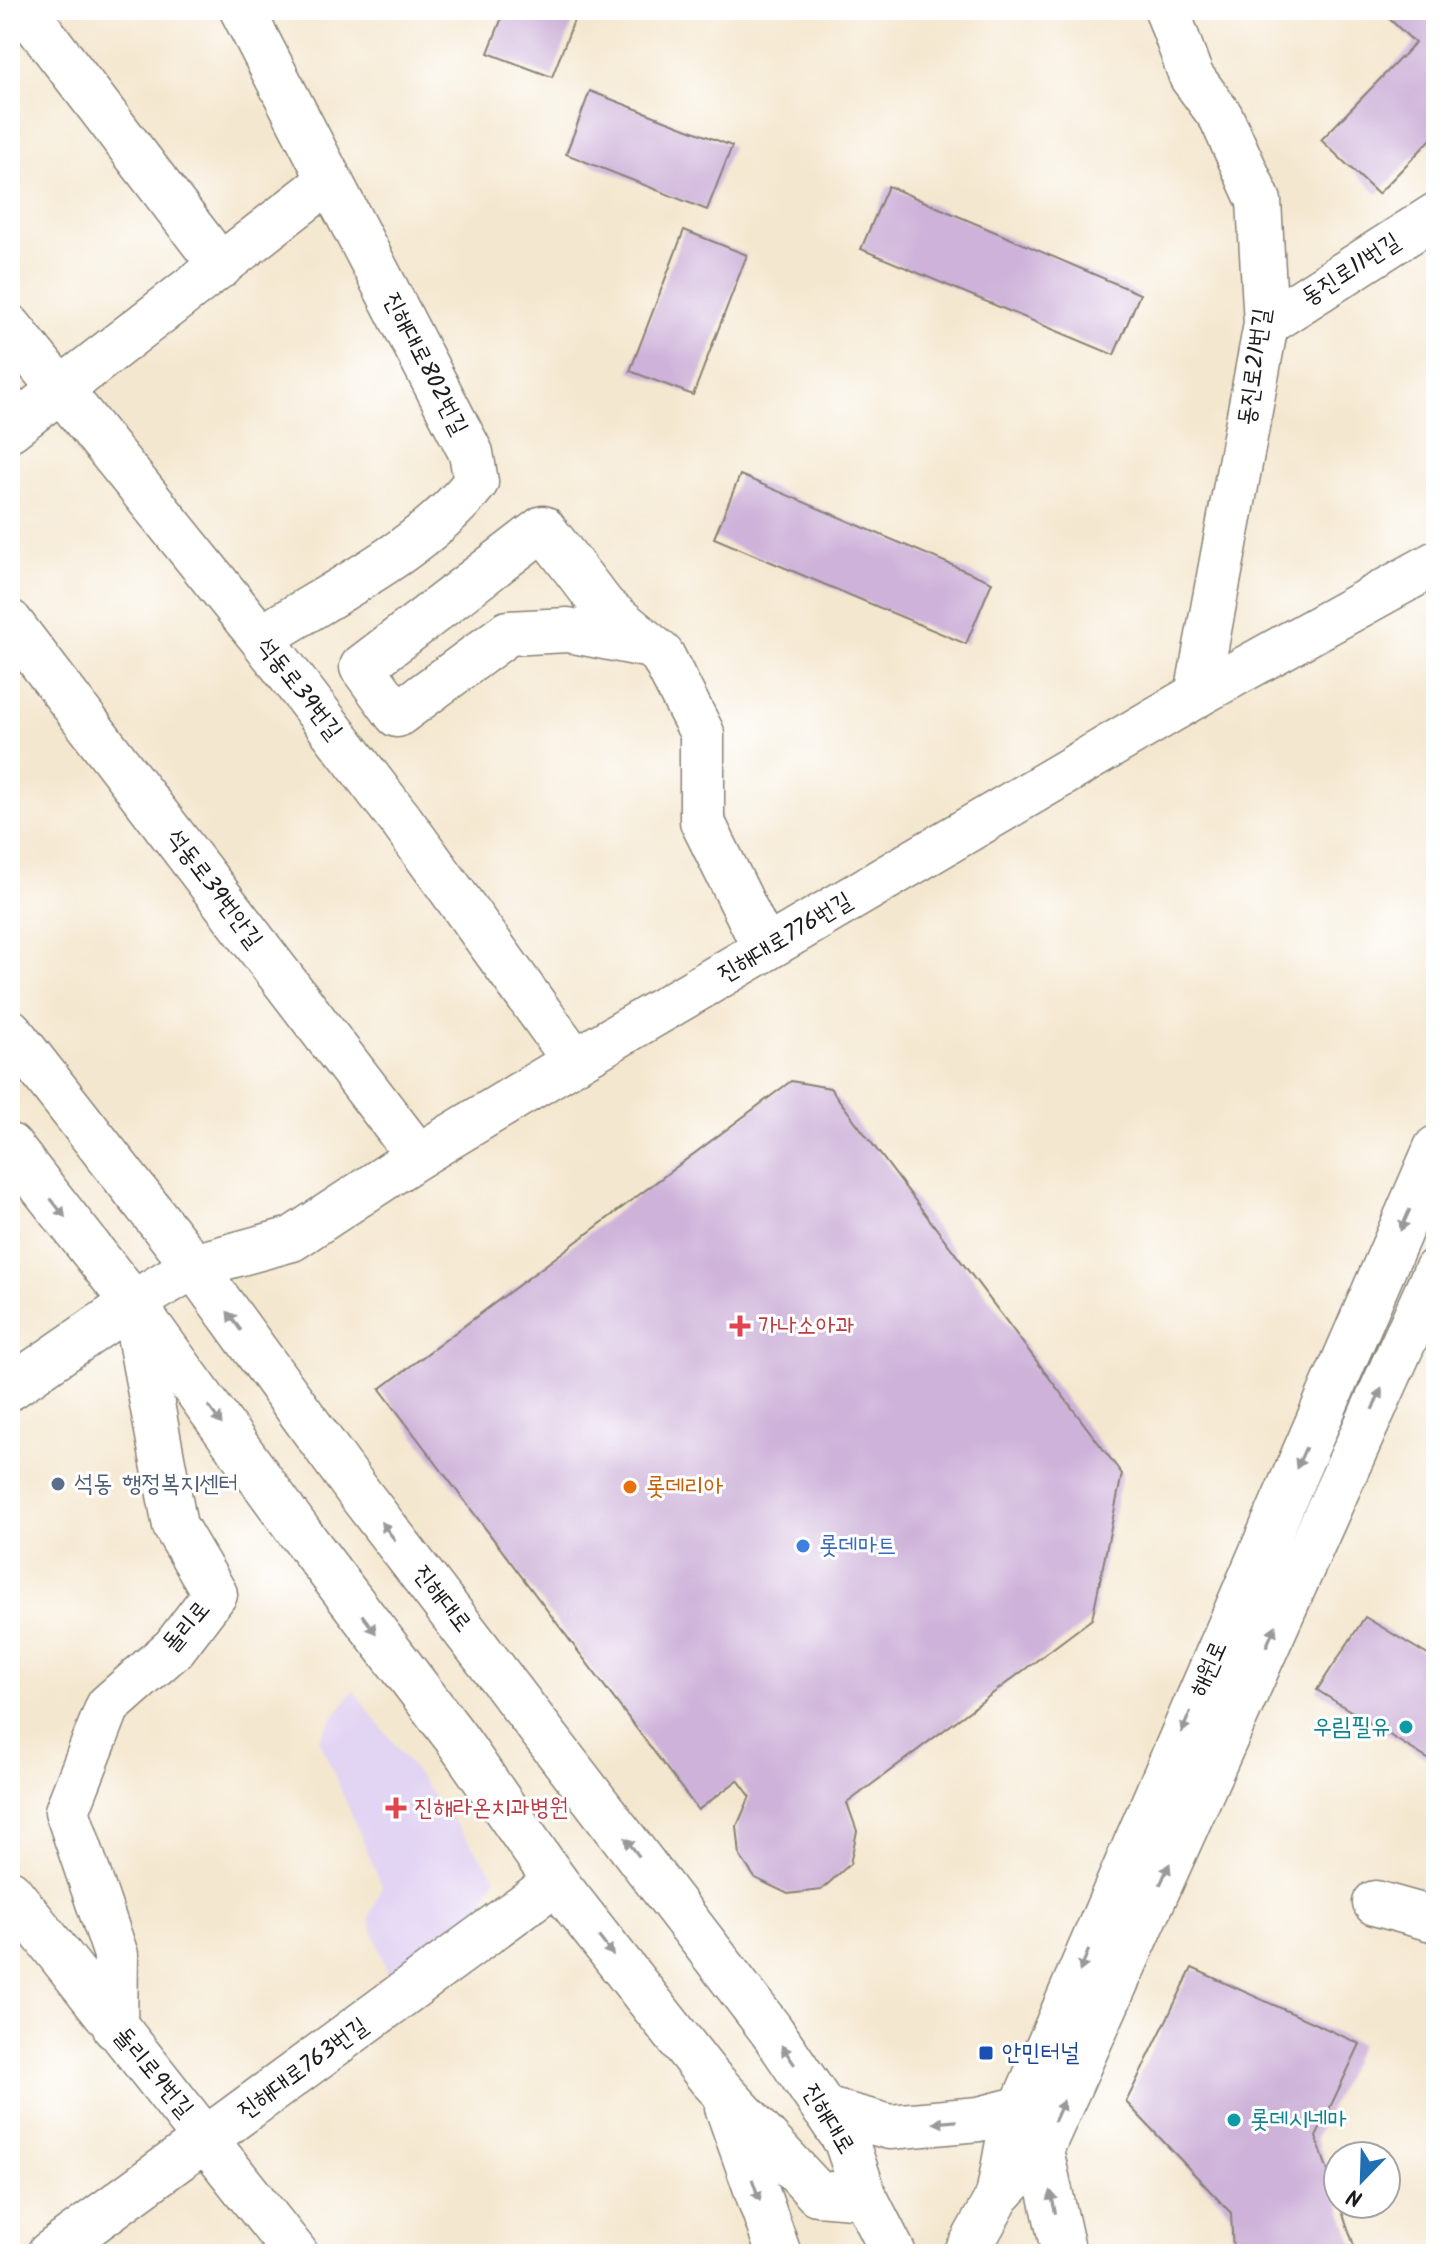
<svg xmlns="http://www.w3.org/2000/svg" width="1446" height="2264" viewBox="0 0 1446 2264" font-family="Kalam,'Poor Story',sans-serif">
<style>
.built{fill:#e2d4f3}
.building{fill:#ceb2d9}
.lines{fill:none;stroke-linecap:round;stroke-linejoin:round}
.street-casing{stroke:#888276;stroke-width:47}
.secondary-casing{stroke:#888276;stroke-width:47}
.primary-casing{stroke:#888276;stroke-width:47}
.street{stroke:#fff;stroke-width:44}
.secondary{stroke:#fff;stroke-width:44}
.primary{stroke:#fff;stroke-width:44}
.oneway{fill:#999}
.health-dot{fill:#e0444e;stroke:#fff;stroke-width:3}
.service-dot{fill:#5c6f8a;stroke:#fff;stroke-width:3}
.food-dot{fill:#e8710a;stroke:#fff;stroke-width:3}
.shop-dot{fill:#3f7fe0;stroke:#fff;stroke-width:3}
.culture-dot{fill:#0f9aa8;stroke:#fff;stroke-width:3}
.transit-dot{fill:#1a4fb4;stroke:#fff;stroke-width:3}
.labels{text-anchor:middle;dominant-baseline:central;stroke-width:6;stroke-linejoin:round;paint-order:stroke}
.street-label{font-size:24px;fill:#1c1c1c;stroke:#fff}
.health-label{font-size:24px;fill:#be3a42;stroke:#fff;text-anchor:start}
.service-label{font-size:24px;fill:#4e5e75;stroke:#fff;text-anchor:start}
.food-label{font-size:24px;fill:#c56008;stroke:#fff;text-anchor:start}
.shop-label{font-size:24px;fill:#366cbe;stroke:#fff;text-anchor:start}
.culture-label{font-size:24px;fill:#0d838f;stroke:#fff;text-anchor:end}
.transit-label{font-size:24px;fill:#164399;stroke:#fff;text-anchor:start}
</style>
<rect width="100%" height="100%" fill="#fff"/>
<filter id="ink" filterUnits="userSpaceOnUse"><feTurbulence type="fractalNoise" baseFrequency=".0125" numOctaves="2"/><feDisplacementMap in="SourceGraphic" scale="16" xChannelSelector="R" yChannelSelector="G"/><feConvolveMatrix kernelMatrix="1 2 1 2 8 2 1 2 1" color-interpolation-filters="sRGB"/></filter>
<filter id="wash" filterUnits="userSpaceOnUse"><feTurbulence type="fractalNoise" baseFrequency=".006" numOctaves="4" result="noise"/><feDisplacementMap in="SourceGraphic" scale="32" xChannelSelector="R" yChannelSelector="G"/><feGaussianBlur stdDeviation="1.8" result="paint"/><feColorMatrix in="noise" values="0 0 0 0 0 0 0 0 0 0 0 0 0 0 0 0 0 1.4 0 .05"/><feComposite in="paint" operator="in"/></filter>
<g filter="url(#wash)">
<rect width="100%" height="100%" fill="#f4e7cf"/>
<path class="built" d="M353 1690 496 1877 461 1941 401 1978 388 1975 369 1918 382 1886 319 1739Z"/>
<g id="blocks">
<path class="building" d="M505 10H578L552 77 488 53Z
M1380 10H1436V134L1378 194 1321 140 1415 43Z
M590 91 732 146 707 210 566 154Z
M888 186 1140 294 1114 355 861 249Z
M684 230 747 255 693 395 630 371Z
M740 475 992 582 966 644 714 538Z
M791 1081 830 1088 1122 1474 1092 1619 847 1803 857 1831 850 1864 821 1890 788 1894 755 1878 740 1856 737 1826 750 1796 738 1780 698 1810 380 1389Z
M1365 1617 1436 1660V1764L1317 1690Z
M1192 1968 1360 2044 1316 2137 1357 2254H1233L1231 2213 1126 2102Z"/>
</g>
</g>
<g filter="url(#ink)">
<use href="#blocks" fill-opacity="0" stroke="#888276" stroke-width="2"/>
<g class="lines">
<g class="street-casing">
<path id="street" d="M25 10 221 266
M242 10 471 453 476 482C423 550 333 592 261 638
M1167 10 1191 76 1221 117 1259 201 1266 324 1197 695
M1266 324 1436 215
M10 327 261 638 400 819 575 1061
M10 429 330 180
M10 622 418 1156
M650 646 568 630 508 633 397 715 362 667 543 528 604 607 662 655 702 733V821L765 949
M10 1388 133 1303 175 1526 215 1594 174 1648 108 1706 67 1811 116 1955 115 2028
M10 1892 296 2254
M1375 1903 1436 1920
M49 2254 556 1882"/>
</g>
<g class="secondary-casing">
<path id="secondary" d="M133 1303 194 1266 292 1239 418 1156 575 1061 1197 695 1436 563"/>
</g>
<g class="primary-casing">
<path id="primary" d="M10 1031 194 1266 359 1493 771 2030 846 2141 865 2197 894 2254
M10 1146 133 1303 300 1533 456 1738 556 1882 709 2077 817 2193 865 2197
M727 2107 779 2254
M824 2109 890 2127 979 2119 1022 2108
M1041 2150 1064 2254
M998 2196 1009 2137 1436 1148
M966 2254 998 2196 1041 2150 1436 1270"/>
</g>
<use href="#street" class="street"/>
<use href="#secondary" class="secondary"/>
<use href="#primary" class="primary"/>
</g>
<defs><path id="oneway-solid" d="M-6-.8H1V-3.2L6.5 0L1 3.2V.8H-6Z" transform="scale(2)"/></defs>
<g class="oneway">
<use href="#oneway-solid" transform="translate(58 1208) rotate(52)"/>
<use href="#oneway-solid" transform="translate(1405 1220) rotate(114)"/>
<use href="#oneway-solid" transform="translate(234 1321) rotate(-126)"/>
<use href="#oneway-solid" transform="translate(1377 1399) rotate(-66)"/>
<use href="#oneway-solid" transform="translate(215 1415) rotate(54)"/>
<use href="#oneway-solid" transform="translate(1301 1458) rotate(114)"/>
<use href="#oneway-solid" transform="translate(388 1531) rotate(-128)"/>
<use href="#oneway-solid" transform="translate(369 1624) rotate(53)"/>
<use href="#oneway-solid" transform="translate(1271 1636) rotate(-66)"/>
<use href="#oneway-solid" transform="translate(1186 1722) rotate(113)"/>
<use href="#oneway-solid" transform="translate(632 1847) rotate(-127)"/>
<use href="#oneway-solid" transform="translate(1165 1874) rotate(-66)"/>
<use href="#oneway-solid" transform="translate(606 1946) rotate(52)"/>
<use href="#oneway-solid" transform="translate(1084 1961) rotate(113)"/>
<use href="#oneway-solid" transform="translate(788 2055) rotate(-124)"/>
<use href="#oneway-solid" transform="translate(1059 2111) rotate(-66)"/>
<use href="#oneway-solid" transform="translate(945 2122) rotate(175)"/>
<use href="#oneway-solid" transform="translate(756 2190) rotate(71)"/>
<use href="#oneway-solid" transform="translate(1053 2202) rotate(-102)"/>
</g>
</g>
<g class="health-dot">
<path d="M736 1314h8v8h8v8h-8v8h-8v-8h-8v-8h8z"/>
<path d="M392 1796h8v8h8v8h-8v8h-8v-8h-8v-8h8z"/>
</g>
<circle class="service-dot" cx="58" cy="1484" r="8"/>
<circle class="food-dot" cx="630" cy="1487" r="8"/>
<circle class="shop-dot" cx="803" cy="1546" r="8"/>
<g class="culture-dot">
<circle cx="1406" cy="1727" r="8"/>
<circle cx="1234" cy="2120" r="8"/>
</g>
<rect class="transit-dot" x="978" y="2045" width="16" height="16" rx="4"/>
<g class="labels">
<g class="street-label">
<text transform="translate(1351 270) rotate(-33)">동진로11번길</text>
<text transform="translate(425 364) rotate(63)">진해대로802번길</text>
<text transform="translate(1255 367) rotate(-82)">동진로21번길</text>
<text transform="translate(299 689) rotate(52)">석동로39번길</text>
<text transform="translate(214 889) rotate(53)">석동로39번안길</text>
<text transform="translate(785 938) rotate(-31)">진해대로776번길</text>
<text transform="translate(442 1599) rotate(52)">진해대로</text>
<text transform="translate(187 1627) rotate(-50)">돌리로</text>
<text transform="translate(1209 1669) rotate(-66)">해원로</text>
<text transform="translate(303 2069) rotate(-36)">진해대로763번길</text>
<text transform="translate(153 2073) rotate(50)">돌리로9번길</text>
<text transform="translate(828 2119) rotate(59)">진해대로</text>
</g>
<g class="health-label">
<text x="758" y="1326">가나소아과</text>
<text x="414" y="1808">진해라온치과병원</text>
</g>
<g class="service-label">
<text x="74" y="1484">석동 행정복지센터</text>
</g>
<g class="food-label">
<text x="646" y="1487">롯데리아</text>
</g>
<g class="shop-label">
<text x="819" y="1546">롯데마트</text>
</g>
<g class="culture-label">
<text x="1390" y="1727">우림필유</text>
<text x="1250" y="2120" text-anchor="start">롯데시네마</text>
</g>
<g class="transit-label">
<text x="1002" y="2053">안민터널</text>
</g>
</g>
<rect width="1446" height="2264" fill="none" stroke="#fff" stroke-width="40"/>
<g transform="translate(1362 2180) rotate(203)"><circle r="38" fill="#ffffff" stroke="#a4a4a4" stroke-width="2"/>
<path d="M0-6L14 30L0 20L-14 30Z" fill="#1f6fb2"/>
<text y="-12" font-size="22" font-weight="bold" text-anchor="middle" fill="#1c1c1c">N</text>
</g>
</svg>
